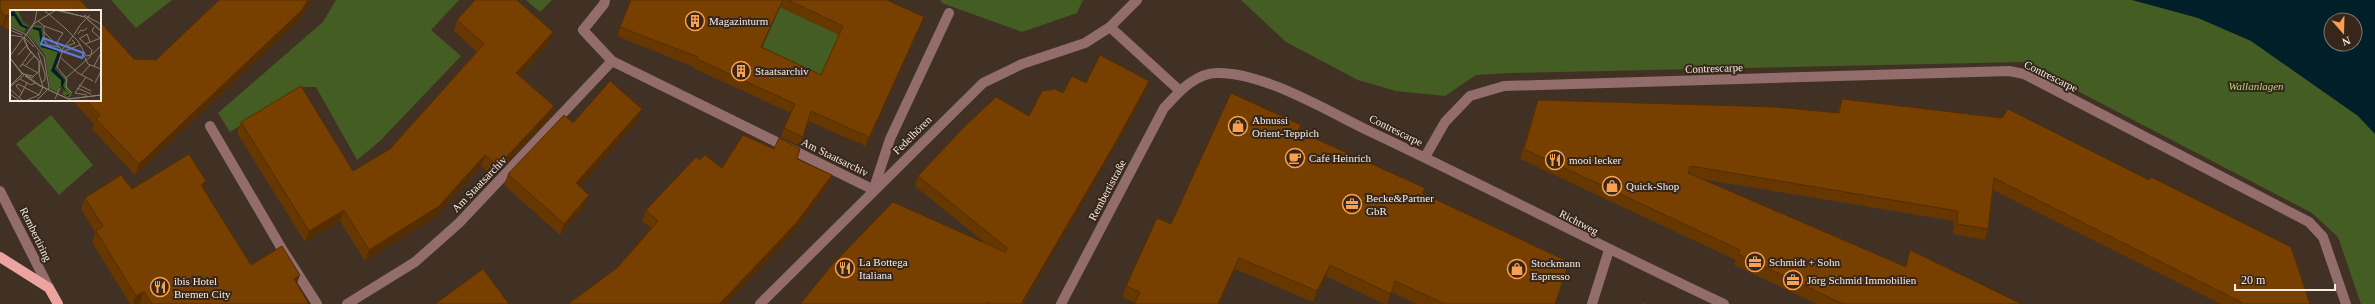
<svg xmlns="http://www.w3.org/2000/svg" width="2375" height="304" viewBox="0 0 2375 304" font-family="'Times New Roman',serif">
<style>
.green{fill:#435d22;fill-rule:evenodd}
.water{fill:#001f28;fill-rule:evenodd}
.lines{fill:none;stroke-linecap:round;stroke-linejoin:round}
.minor{stroke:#926d6c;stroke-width:10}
.major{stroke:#eda4a1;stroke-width:10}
.wall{fill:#673700;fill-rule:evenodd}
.shaded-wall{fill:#542d00}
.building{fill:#784000;stroke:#542d00}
.labels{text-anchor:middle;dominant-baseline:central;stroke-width:4;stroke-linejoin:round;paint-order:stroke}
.poi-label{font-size:11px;fill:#f6ece4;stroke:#37271b;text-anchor:start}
.street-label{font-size:11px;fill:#f6ece4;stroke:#37271b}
.park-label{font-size:11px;font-style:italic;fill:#a9d677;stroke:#37271b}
.inset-road{fill:none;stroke:#897c71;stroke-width:1}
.view{fill:#5e7ddc;fill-opacity:0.15;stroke:#5e7ddc;stroke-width:2}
.inset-edge{fill:none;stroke:#f6ece4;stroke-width:2}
</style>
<rect width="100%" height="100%" fill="#413125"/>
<path class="green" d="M111 0H172L136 28Z
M336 0H459L431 30 461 56 380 141 357 160 316 87H301L230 132 218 113 323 22Z
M526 0H552L540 12Z
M940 0H1083L1077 13 1022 32 942 3Z
M1241 0H2375V304H2361L2338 237 2312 213 2022 62 1510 73 1476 75 1445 96 1396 91 1358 80 1286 42ZM2331 20H2355V44H2331Z
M780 7 840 35 817 84 758 56Z
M51 115 93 165 59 195 16 144Z"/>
<path class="water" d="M2132 0H2375V134L2358 116 2251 41 2198 18ZM2331 20H2355V44H2331Z"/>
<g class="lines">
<path class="minor" d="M605 0 604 4 583 30 612 61 874 190
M1110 27 1180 91
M210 126 282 249 317 304
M1425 157 1445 122 1470 96 1504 86 2009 71 2024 74 2309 222 2323 237 2346 304
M874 188 890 139 949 13
M0 191 49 288
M347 304 415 262 459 223 612 61
M760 304 983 83 1022 64 1085 43 1110 27 1137 0
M1061 304 1164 108C1178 93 1195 73 1217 73 1264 72 1329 112 1371 132 1490 188 1606 249 1724 304
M1592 304 1609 250"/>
<path class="major" d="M0 257 49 288 58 304"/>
</g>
<path class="wall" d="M0 0 11 11V33L4 26 2 27 0 25Z
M219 0H311L298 21 135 175 92 129 94 124 72 100H100L134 59 156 60Z
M631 0H887L920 26 865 147 860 142 858 143 808 121 800 146 781 137 784 128 791 113 693 68 694 67 617 36ZM780 7 839 35 821 75 762 47Z
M457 20 549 43 520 76 554 106 550 117 494 177 481 166 435 217 365 261 340 221 305 242 237 133 241 122 353 171 390 149 477 52 454 31Z
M1086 83 1145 91 1113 150 1023 304H800L985 243 915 186 918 176 1029 116 1063 93Z
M1842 99 2310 304H2221L1993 190 1988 229 1985 240 1953 234 1954 221 1701 179 1905 267 1910 250 2022 304H1817L1734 265 1736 260 1520 159 1534 111 1538 100 1837 113Z
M638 120 579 186 585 206 560 235 504 185 508 174 573 123Z
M1301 125 1298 131 1425 188 1423 193 1555 304H1417L1391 292 1387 304H1384L1326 276 1313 302 1235 269 1219 304H1134L1135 303 1122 297 1126 286 1171 224Z
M774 149 832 175 828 185 793 233 726 304H568L617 268 651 228 642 221 646 210 700 160 722 168Z
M206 181 203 188 251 265 297 284 309 304H141L140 302 137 304H130L92 242 95 232 81 209 85 198 132 189Z"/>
<path class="shaded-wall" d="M308 0H311L298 21 135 175 139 164Z
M783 0 780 7 758 56 761 47Z
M8 15 4 26 2 27 6 16Z
M924 17 920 26 865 147 869 138Z
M553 32 549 43 512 84 516 73Z
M1149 81 1145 91 1113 150 1023 304H1021Z
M554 106 550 117 494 177 498 166Z
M642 109 638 120 572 195 576 183Z
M485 155 481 166 435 217 365 261 369 250Z
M832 175 828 185 793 233 726 304H719Z
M206 181 202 192 201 185Z
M589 195 585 206 560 235 564 224Z
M344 210 340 221 305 242 309 231Z
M1239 258 1235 269 1219 304H1218Z
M1330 265 1326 276 1313 302 1317 291Z
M300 275 296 286 294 279Z
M144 291 140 302 137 304H133L136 296Z"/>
<path class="building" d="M0 0H80L90 11H11V19L8 15 6 16 0 10Z
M219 0H308L302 10 139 164 96 119 100 115 86 100H100V22L134 59 156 60Z
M475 0H517L553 32 516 73 554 106 498 166 485 155 439 206 369 250 344 210 309 231 241 122 301 86 353 171 390 149 484 44 457 20Z
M631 0H783L761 47 821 75 843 26 788 0H887L924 17 869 138 863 133 862 134 811 111 803 137 784 128 795 104 697 59 698 57 620 27Z
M1100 55 1149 81 1117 140 1021 304H991L987 302 986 304H800L831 266 893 202 1005 252 1007 248 918 176 965 126 996 97 1029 116 1042 91 1055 89 1063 93 1072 76 1086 83Z
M610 81 642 109 576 183 589 195 564 224 508 174 564 115 573 123Z
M1231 93 1301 125 1298 131 1425 188 1422 193 1569 262 1555 304H1445L1395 281 1391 294 1330 265 1317 291 1239 258 1218 304H1137L1135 303 1140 292 1126 286 1157 218 1171 224Z
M1842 99 2002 118 2008 109 2149 180 2151 177 2291 247 2310 304H2242L2241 302 1994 178 1988 229 1957 224 1958 211 1690 166 1688 173 1906 267 1910 250 2022 304H1843L1738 254 1740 250 1524 149 1538 100 1776 107 1839 113Z
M743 135 774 149 779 138 800 149 797 159 832 175 797 222 729 294 719 304H568L617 268 658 221 646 210 696 157 700 160 705 155 722 168Z
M189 154 206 181 201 185 251 265 282 246 300 275 294 279 309 304H152L144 291 136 296 96 231 103 226 85 198 121 175 132 189Z
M483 269 509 304H435Z
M1643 302 1648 304H1641Z"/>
<defs>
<g id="building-ring" transform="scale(1)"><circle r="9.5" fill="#37271b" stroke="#fa9f4e" stroke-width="1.5"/><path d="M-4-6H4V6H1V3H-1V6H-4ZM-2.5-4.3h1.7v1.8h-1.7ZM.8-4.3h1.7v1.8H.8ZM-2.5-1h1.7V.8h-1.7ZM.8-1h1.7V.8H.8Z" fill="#fa9f4e"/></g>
<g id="shop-ring" transform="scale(1)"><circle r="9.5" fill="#37271b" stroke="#fa9f4e" stroke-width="1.5"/><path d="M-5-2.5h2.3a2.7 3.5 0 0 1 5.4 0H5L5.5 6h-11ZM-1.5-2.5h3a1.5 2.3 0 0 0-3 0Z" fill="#fa9f4e"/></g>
<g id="cafe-ring" transform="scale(1)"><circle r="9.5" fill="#37271b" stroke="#fa9f4e" stroke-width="1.5"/><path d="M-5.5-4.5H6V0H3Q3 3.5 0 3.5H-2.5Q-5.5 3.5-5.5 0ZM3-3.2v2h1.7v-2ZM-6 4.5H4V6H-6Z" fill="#fa9f4e"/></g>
<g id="restaurant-ring" transform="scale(1)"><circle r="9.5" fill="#37271b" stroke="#fa9f4e" stroke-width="1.5"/><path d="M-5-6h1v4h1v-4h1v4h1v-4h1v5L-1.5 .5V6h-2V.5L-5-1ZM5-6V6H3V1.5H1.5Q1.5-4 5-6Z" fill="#fa9f4e"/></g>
<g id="office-ring" transform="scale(1)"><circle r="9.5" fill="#37271b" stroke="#fa9f4e" stroke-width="1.5"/><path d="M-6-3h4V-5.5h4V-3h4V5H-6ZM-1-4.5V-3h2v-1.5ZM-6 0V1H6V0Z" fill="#fa9f4e"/></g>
</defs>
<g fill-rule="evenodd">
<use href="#building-ring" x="695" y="21"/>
<use href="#building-ring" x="741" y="71"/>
<use href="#shop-ring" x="1238" y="126"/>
<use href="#cafe-ring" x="1295" y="158"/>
<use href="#restaurant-ring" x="1555" y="160"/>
<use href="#shop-ring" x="1612" y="186"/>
<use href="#office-ring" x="1352" y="204"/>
<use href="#office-ring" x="1755" y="262"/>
<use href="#restaurant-ring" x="845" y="268"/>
<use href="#shop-ring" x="1517" y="269"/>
<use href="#office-ring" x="1793" y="280"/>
<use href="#restaurant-ring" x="160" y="287"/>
</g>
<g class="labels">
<g class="poi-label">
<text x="709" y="21">Magazinturm</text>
<text x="755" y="71">Staatsarchiv</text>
<text x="1252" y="120">Abnussi<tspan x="1252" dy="13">Orient-Teppich</tspan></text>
<text x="1309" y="158">Café Heinrich</text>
<text x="1569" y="160">mooi lecker</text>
<text x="1626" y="186">Quick-Shop</text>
<text x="1366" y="198">Becke&amp;Partner<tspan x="1366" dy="13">GbR</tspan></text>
<text x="859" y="262">La Bottega<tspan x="859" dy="13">Italiana</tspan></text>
<text x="1769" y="262">Schmidt + Sohn</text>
<text x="1531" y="263">Stockmann<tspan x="1531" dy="13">Espresso</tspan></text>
<text x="1807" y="280">Jörg Schmid Immobilien</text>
<text x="174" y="281">ibis Hotel<tspan x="174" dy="13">Bremen City</tspan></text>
</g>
<g class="street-label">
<text transform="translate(1714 68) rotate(-2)">Contrescarpe</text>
<text transform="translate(2051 76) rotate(26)">Contrescarpe</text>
<text transform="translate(1396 130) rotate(26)">Contrescarpe</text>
<text transform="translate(912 135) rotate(-45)">Fedelhören</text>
<text transform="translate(835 157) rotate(26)">Am Staatsarchiv</text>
<text transform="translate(479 184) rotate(-46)">Am Staatsarchiv</text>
<text transform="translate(1107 190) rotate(-62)">Rembertistraße</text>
<text transform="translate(1579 222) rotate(27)">Richtweg</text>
<text transform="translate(36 234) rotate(64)">Rembertiring</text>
</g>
<g class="park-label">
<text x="2256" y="86">Wallanlagen</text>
</g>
</g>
<g transform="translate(10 10)">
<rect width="91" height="91" fill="#413125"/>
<path d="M8 0 13 12 19 16 14 22 0 16V2ZM24 15 32 16 34 30 38 35 50 40 46 59 57 69 56 75 62 85 59 88 52 84 54 80 50 76 49 83 40 79 35 45 18 24Z" fill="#435d22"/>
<path d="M4 1 13 15 18 17 17 19 10 16 4 6H0V3ZM23 17 31 18 34 34 48 40 50 45 45 59 55 70 53 76 59 86H56L58 84 51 76V70L41 61 48 42 31 37 29 21 23 19Z" fill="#001f28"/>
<path class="inset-road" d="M34 0 55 18M45 0 75 7 91 21M48 0 75 7 91 21M74 5 91 14M28 11 34 16V30L38 35 49 37M34 16 53 23 46 34M0 17 17 25 34 47 39 78 26 91M84 17 82 21 90 28M55 18 68 31 76 46 81 45 91 36M0 20 12 25M34 22 52 40M68 24 71 20 73 21 77 18M0 25 13 27M16 25 25 13 46 0M64 25 70 15 80 5M13 27 18 39M14 27 24 37M69 28 82 40 81 45M69 29 77 24 80 32M75 34 91 28M57 36 65 33 62 30M52 40 63 26M28 42 35 64V70L32 72M73 44 78 54 91 59M8 45 17 35M0 46 13 28M0 48 13 64 23 66M0 48 12 64 0 76M51 48 68 63 83 71M12 54 28 63M16 55 25 45M84 56 91 43M10 57 21 42M12 63 22 68 29 61V51L19 40 14 28 25 11 27 0M15 65 31 76 58 89M71 65 80 55M15 66 30 76 59 89 91 85M56 68 81 46M10 69 21 75 25 73M85 73 91 61M69 75 81 81M0 77 14 65M67 78 81 84M0 79 13 91M12 83 6 76 8 74 29 85M62 83 56 77 57 69 47 57 52 42 70 35M65 83 76 67M65 83 77 85M0 84 10 91M9 88 17 73M45 89 50 78M58 89 91 85M15 91 29 85 33 77 29 64 30 52 18 38"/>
<path class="view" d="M33 28 74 43 72 48 31 34Z"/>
<rect width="91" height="91" class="inset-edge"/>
</g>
<g transform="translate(2343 32) rotate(160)"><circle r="19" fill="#37271b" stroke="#83766b"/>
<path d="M0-3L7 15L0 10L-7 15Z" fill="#fa9f4e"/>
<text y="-6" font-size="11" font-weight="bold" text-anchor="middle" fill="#f6ece4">N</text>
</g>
<path d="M2235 284v6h100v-6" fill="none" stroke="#f6ece4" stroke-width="2"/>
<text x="2241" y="284" font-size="12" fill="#f6ece4" stroke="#37271b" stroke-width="3" paint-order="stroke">20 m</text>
</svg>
